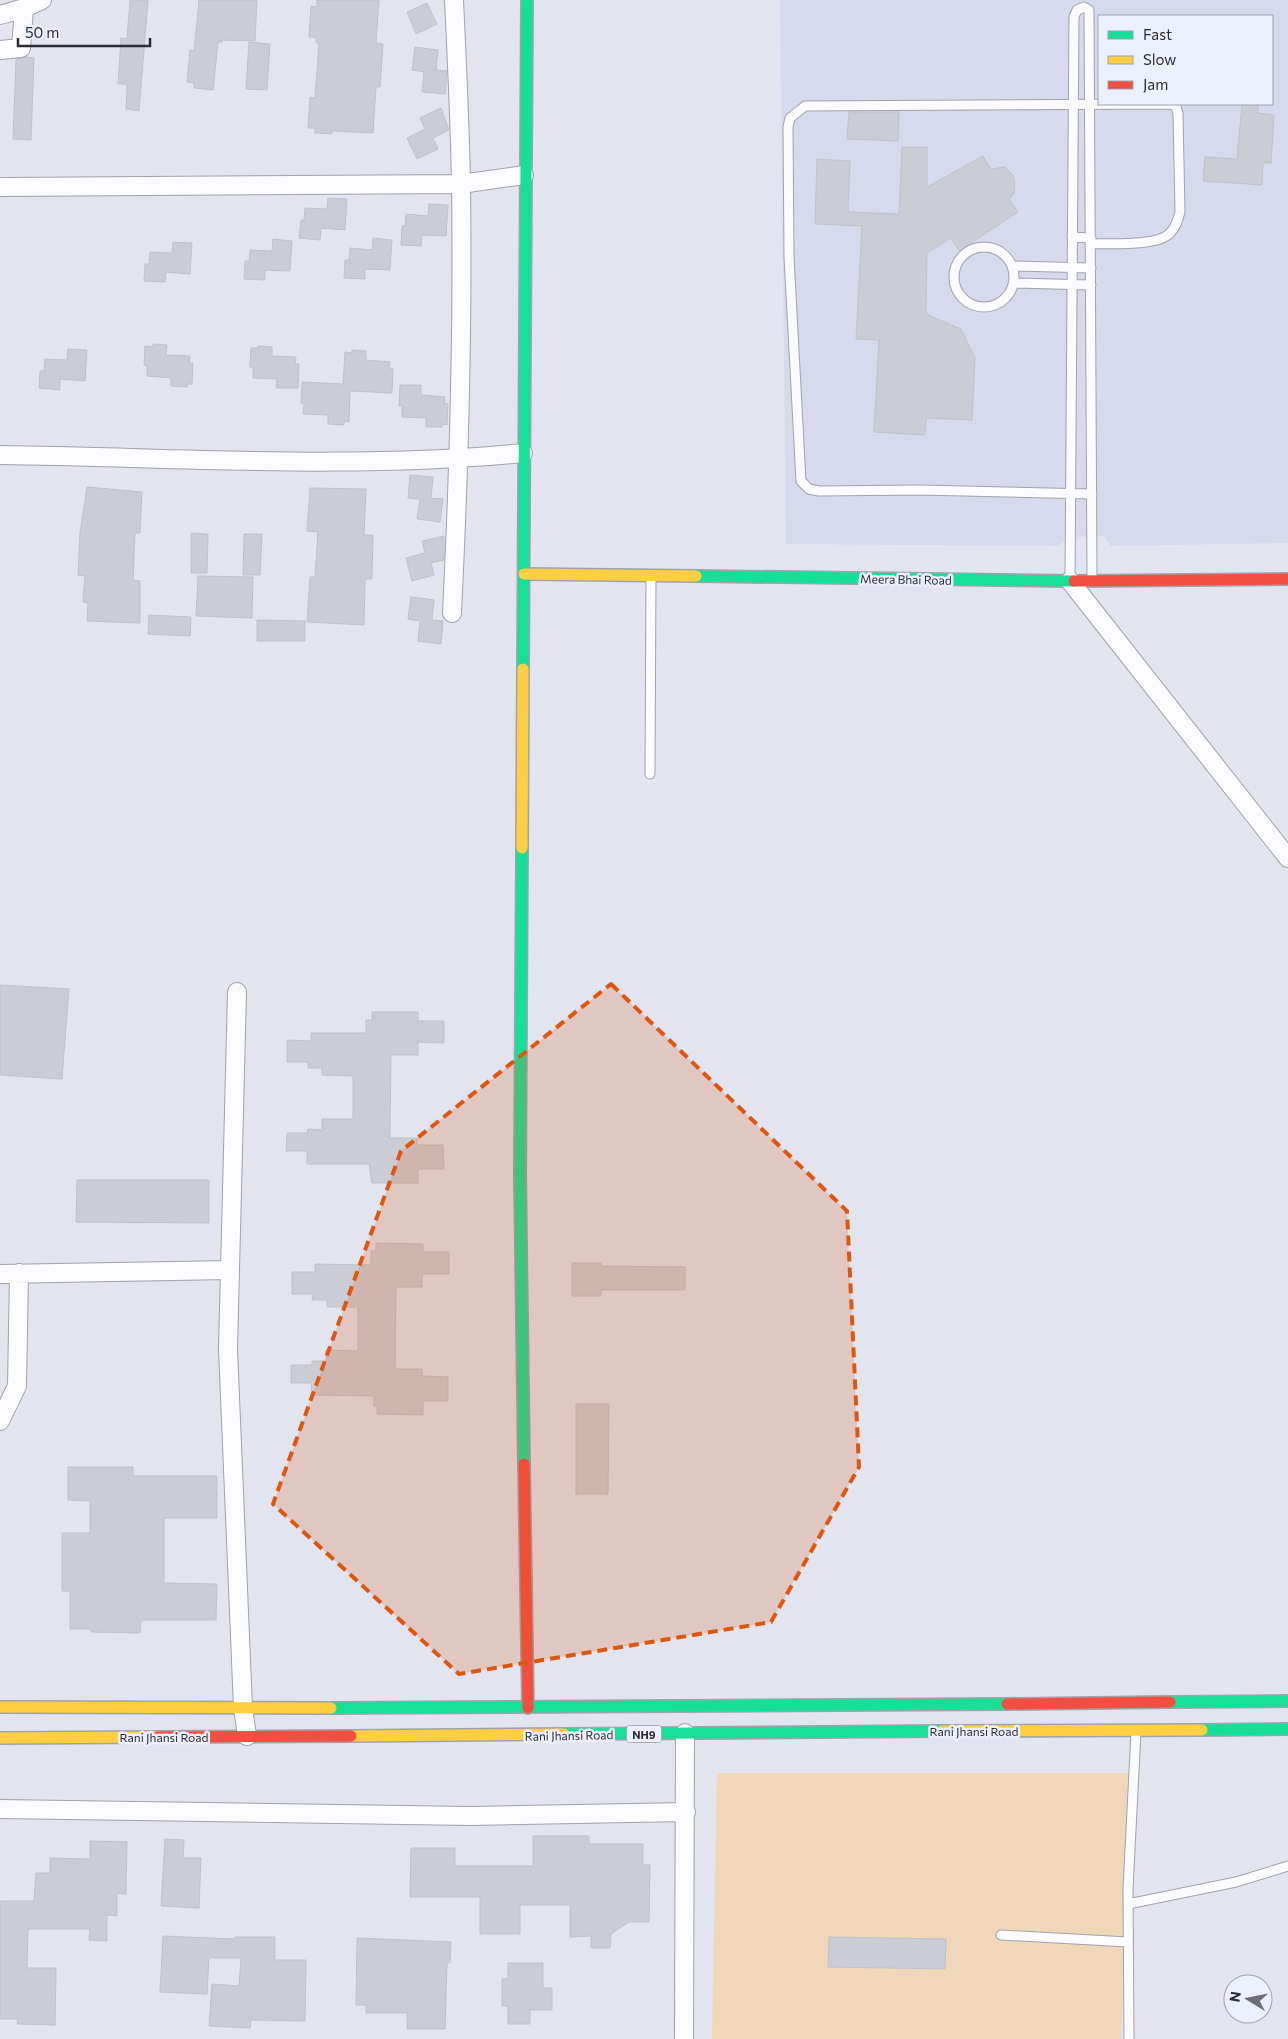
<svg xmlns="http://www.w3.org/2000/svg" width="1288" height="2039" viewBox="0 0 1288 2039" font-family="Commissioner,sans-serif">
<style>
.built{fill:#d7daed;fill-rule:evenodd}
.green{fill:#f0d7b9}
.building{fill:#cbcdd5;stroke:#c0c2cb}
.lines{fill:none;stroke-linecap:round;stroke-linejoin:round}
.lane-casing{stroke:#a1a2aa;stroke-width:11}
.street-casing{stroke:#a1a2aa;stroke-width:20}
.fast-casing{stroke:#a1a2aa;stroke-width:14}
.slow-casing{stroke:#a1a2aa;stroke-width:14}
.jam-casing{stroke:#a1a2aa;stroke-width:14}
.lane{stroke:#fbfbfd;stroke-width:9}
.street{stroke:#fbfbfd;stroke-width:18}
.fast{stroke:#16e098;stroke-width:11}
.slow{stroke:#ffcf43;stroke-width:11}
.jam{stroke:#f24e42;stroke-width:11}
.marked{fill:#df570e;fill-opacity:0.2;stroke:#df570e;stroke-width:4;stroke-dasharray:10 6;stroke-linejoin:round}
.labels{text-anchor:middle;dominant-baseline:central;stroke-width:5;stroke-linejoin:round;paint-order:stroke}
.shield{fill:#ebeffe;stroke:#656771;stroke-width:1}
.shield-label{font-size:11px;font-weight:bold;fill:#2c2d35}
.street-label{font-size:12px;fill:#2c2d35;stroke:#ebeffe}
</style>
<rect width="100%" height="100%" fill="#e2e4ef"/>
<path class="built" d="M780 0H1288V543L1111 546 1104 536 1068 537 1059 546 786 544ZM1099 16H1272V104H1099Z"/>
<path class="green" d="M717 1773H1134L1121 2039H712Z"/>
<path class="building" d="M130 0H148L139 111 126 109 127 88 126 84H118L121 38 127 39Z
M199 0H257L255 41 222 40V42H218L213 90 194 88V83L187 82 190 50 194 51Z
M317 0H379L376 43 383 44 380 87H376L373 133 332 131V134L315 133V128H308L310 97 315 98 319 43H316V37H309L311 6 317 7Z
M427 3 437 24 416 34 407 12Z
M249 42 270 44 267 90 246 89Z
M415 47 438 50 436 70 447 71 445 94 422 92 424 72 412 70Z
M26 57 34 58 31 140 13 139 16 59Z
M1242 104H1258V113L1274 115 1271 163H1263L1262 185 1203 181 1205 157 1237 159Z
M441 108 449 130 433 138 438 149 417 159 407 138 425 129 420 118Z
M849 112H899L898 141 847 139Z
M902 147H927V187L983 156 991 169 1005 167 1012 174 1015 183 1014 194 1009 199 1018 212 959 251 951 238 927 253 926 314 961 329 975 358 972 420 926 418 925 435 874 432 879 340 856 339 862 226 815 224 817 159 850 161 848 212 899 214Z
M328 198 347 199 345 230 321 228 320 240 299 238 301 220H304L305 208 327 209Z
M429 204 448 205 446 236 422 235 421 246 401 245 402 226H405L406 214 428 216Z
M373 238 392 240 390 270 365 269V279L344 278 345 260H349L350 248 372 250Z
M273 239 292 241 290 271 265 270V280L244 279 245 261H249L250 250 272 251Z
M173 242 192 243 190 274 166 272 165 282 144 281 145 264H149L150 252 172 253Z
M153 344 167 345 166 355 190 356 189 363H193L192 384H187V387L171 386V378L147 376V366L144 365 145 346 153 347Z
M258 346 272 347V356L296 357 295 364H299L298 388H276L277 379 253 378V367H250L251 348H258Z
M68 349 87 350 85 381 60 379V390L39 388 40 371H44L45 359 67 360Z
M352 350 366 351V360L390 362 389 368 393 369 392 393 350 391 349 422 344 421V425L328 424V415L303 414 304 403H301L302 382 343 384 345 352 352 353Z
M400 385H421V395L445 397 444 403 448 404 447 425 442 424V427H426V418L402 417V406H399Z
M410 475 433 477 431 498 443 499 440 522 417 519 420 499 408 498Z
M87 487 142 492 140 533H135L133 580 140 581V623L87 621 88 603 83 602 85 576 78 575 80 533Z
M310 488 366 489 364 535H373L372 579H365L364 625 307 622 310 577H315L318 532 307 531Z
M191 533 208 534 207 573H191Z
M244 534H262L260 575H243Z
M444 536V560L431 563 434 575 412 581 406 558 425 553 422 541Z
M198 576 253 577 252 618 196 616Z
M411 597 434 600 432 620 443 621 441 644 418 641 420 621 408 619Z
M149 615 191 617 190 636 148 634Z
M257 620 305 621V641H257Z
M0 985 69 989 62 1079 0 1075Z
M372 1012H418V1021H444V1043L418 1042V1055H391L390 1138H417V1145H443L444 1169H418V1183H372L369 1164H307V1151H286L287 1133H307L308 1129 322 1130V1119H353V1076L322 1075V1068H308V1062H287V1040L311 1041V1033H366V1020H372Z
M77 1180H209V1223L76 1222Z
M376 1243 423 1244V1252H449V1274H422V1287H396L395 1369H422V1376L448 1377V1401H423V1415L377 1414V1406H374V1396L312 1395 311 1383H291V1365H312V1361H326V1350L358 1351V1307H327V1300H312L313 1294H292V1272H315V1264L371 1265V1251H376Z
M572 1263H601V1266L685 1267V1290H601V1296H572Z
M576 1404H609L608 1494H576Z
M68 1467H133V1476H217V1518H164V1583L217 1584 216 1620H141L140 1633 91 1632V1629H70V1591H62V1533H90V1501L68 1500Z
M533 1836H589V1844H643V1865H650L649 1922H629L611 1934 610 1948H591V1936L570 1937V1905H520V1934H480V1897H410L411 1848H455V1866H533Z
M165 1839 184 1840 183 1858H201L199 1908 161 1906Z
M90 1841 127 1842 126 1894 117 1893V1916L107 1915V1941L89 1940 90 1929H28L27 1968H56L55 2025 17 2024 18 2019H0V1901H34L36 1873H50V1858L90 1859Z
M163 1936 235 1939V1937H275V1960H306L305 2021 251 2020 250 2028 209 2026 212 1984 239 1986 241 1958H209L207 1994 160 1992Z
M829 1937 946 1939 945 1969 828 1967Z
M357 1938 451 1942 450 1963H447L445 2029H407V2013H366V2005H356Z
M508 1963H543V1988H552V2010H530V2024H508V2006H502V1979H508Z"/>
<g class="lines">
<g class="lane-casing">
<path id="lane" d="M1072 237 1091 238
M1090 244C1110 243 1157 247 1170 233 1176 227 1178 220 1180 212L1178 113 1176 107 1171 104 805 106 790 118 788 127 789 257 801 481 809 489 819 491 920 490 1092 494
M954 277a30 30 0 1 1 60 0a30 30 0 1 1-60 0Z
M1012 266 1091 268
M1014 283 1091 285
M1070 578 1074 17 1077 10 1084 7 1089 10 1092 579
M650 774 651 576
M1128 1904 1236 1882 1288 1866
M1001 1935 1128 1942
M1129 2039 1128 1889 1136 1732"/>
</g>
<g class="street-casing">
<path id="street" d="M0 15 24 8 42 0
M0 50 21 48 24 8
M0 187 461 184 524 175
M0 455C174 457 349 470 523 453
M1070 581 1288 858
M452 613C459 471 463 328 461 185 460 124 457 62 454 0
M237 992 228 1349 243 1708 247 1736
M0 1274 230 1270
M0 1421 17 1386 19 1273
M0 1809 470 1816 686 1812
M684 2039 685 1733"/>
</g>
<g class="fast-casing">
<path id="fast" d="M696 576 1074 581
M523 669 527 0
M522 848 520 1174 524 1464
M1170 1702 1288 1701
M331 1708 1007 1704
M1202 1730 1288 1729
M564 1734 942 1731"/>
</g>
<g class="slow-casing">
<path id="slow" d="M524 574 696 576
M522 848 523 669
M0 1707 331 1708
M942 1731 1202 1730
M351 1736 564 1734
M0 1738 158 1737"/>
</g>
<g class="jam-casing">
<path id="jam" d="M1074 581 1288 579
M524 1464 528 1708
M1007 1704 1170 1702
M158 1737 351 1736"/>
</g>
<use href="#lane" class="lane"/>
<use href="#street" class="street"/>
<use href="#fast" class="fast"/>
<use href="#slow" class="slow"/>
<use href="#jam" class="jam"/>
</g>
<path class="marked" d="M611 984 847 1211 859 1467 771 1622 459 1674 273 1504 401 1151Z"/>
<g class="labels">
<rect class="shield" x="626.5" y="1725.5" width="35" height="17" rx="4"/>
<g class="shield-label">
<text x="644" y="1734">NH9</text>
</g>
<g class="street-label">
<text transform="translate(906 579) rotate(1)">Meera Bhai Road</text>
<text x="974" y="1731">Rani Jhansi Road</text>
<text transform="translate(569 1735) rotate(-1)">Rani Jhansi Road</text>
<text x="164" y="1737">Rani Jhansi Road</text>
</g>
</g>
<rect x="1098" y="15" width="175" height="90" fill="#ebeffe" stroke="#9fa1ae"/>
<rect x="1108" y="31" width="25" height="8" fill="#16e098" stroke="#9fa1ae"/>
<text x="1143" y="40" font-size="15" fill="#2c2d35">Fast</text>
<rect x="1108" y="56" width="25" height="8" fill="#ffcf43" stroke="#9fa1ae"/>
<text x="1143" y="65" font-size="15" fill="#2c2d35">Slow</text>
<rect x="1108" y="81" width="25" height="8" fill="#f24e42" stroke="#9fa1ae"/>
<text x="1143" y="90" font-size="15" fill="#2c2d35">Jam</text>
<g transform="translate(1248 1999) rotate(280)"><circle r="24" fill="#ebeffe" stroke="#9fa1ae"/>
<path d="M0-4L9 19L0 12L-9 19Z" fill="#6c6d76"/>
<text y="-8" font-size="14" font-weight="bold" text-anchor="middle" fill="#2c2d35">N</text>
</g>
<path d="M18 38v8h132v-8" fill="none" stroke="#2c2d35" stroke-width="2.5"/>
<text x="25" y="38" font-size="15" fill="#2c2d35" stroke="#ebeffe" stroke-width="4" paint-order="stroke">50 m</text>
</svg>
